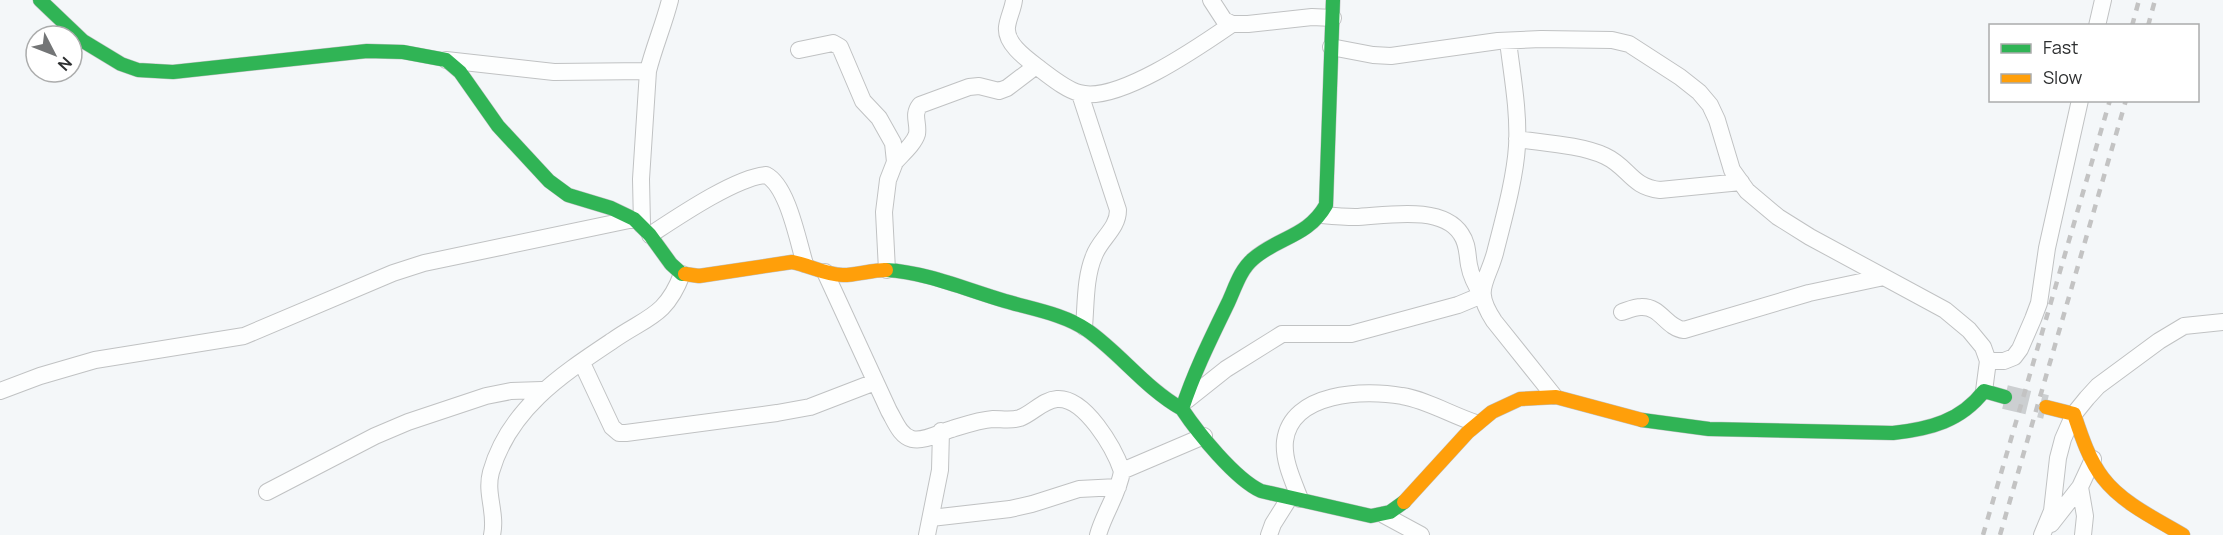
<svg xmlns="http://www.w3.org/2000/svg" width="2223" height="535" viewBox="0 0 2223 535" font-family="Manrope,sans-serif">
<style>
.lines{fill:none;stroke-linecap:round;stroke-linejoin:round}
.secondary-tunnel{stroke:#cccfd1;stroke-width:24;stroke-dasharray:24 12;stroke-linecap:butt}
.street-casing{stroke:#c0c2c3;stroke-width:18}
.fast-casing{stroke:#c0c2c3;stroke-width:15}
.slow-casing{stroke:#c0c2c3;stroke-width:15}
.street{stroke:#fdfefe;stroke-width:16}
.fast{stroke:#30b455;stroke-width:14}
.slow{stroke:#ff9f0a;stroke-width:14}
.rail{stroke:#c3c3c3;stroke-width:4.5;stroke-dasharray:8 8;stroke-linecap:butt}
</style>
<rect width="100%" height="100%" fill="#f4f7f9"/>
<g class="lines">
<path class="secondary-tunnel" d="M2005 397 2046 407"/>
<g class="street-casing">
<path id="street" d="M1014 0C1013 9 1008 18 1007 27 1005 44 1027 59 1040 69 1051 77 1065 89 1079 93 1117 104 1200 46 1232 24
M1211 0 1224 20 1232 24H1248L1312 17 1333 18
M2097 26 2103 0
M1508 41C1512 75 1519 111 1517 146 1515 179 1503 221 1495 253 1486 285 1473 289 1494 321L1554 396
M1331 47 1373 55 1391 56 1498 41 1541 39 1612 40 1629 44 1680 77 1699 92 1710 105 1717 120 1732 170 1747 191 1778 217 1810 237 1945 310 1969 330 1983 347 1988 361 1984 391
M799 50 833 43 840 47 863 101 879 118 893 143 895 162 888 180 884 212 887 270
M446 60 554 72 648 71
M1080 94 1118 210C1118 229 1100 239 1094 256 1085 277 1086 304 1084 327
M1517 139C1544 143 1581 145 1605 156 1629 167 1631 187 1660 190L1741 182
M895 162C902 154 914 144 917 134 919 123 912 115 920 105L969 87 979 86 999 91 1007 88 1036 66
M642 225 641 179 648 71C654 47 664 24 670 0
M650 235C676 218 736 177 766 175 788 186 798 242 805 264
M825 272 889 411C895 421 900 436 912 439 925 442 940 432 952 429 965 425 979 420 993 419 1002 419 1011 421 1020 418 1033 413 1043 400 1057 399 1085 397 1114 448 1122 471 1119 493 1104 513 1098 535
M1622 312C1628 310 1635 307 1641 307 1661 306 1666 328 1684 330L1809 293 1884 277
M1988 361H2004L2014 357 2020 349 2033 319 2039 303 2047 248 2080 100
M582 363 612 427 619 433H626L777 413 810 407 875 382
M0 391 40 376 95 360 244 336 393 273 424 263 634 219
M1187 400 1226 369 1282 334H1351L1458 305 1482 295C1476 286 1471 276 1469 265 1467 254 1468 244 1461 234 1442 204 1384 216 1355 217 1344 217 1333 216 1322 215
M1122 471 1204 436
M267 492 375 436 408 422 486 396 511 391 542 390
M1300 499C1293 481 1283 460 1285 441 1291 392 1365 389 1402 396 1427 400 1451 415 1476 423
M1384 515 1421 535
M931 518 1010 509 1032 504 1079 489 1118 487
M2051 524 2080 487
M492 535C497 513 485 494 491 472 509 409 561 375 612 341 646 317 666 317 682 274
M927 535 940 470 941 431
M1269 535 1273 524 1290 497
M2042 535 2052 511 2058 458 2063 439 2074 414 2087 398 2098 386 2159 341 2184 326 2223 322
M2083 535 2085 516 2080 487 2093 459"/>
</g>
<g class="fast-casing">
<path id="fast" d="M40 0 83 41 121 64 138 70 173 72 367 51 403 52 446 60 460 72 498 126 549 181 568 195 611 208 634 219 650 235 671 264 682 274H685
M1333 0 1326 205C1308 237 1278 237 1253 259 1240 270 1235 288 1228 303 1211 338 1194 372 1182 409 1198 433 1235 479 1261 491L1371 516 1390 512 1404 502
M886 270C926 272 967 290 1005 301 1032 309 1064 314 1087 330 1121 354 1145 388 1182 409
M1642 420 1709 429 1893 433C1930 429 1961 421 1984 391L2005 397"/>
</g>
<g class="slow-casing">
<path id="slow" d="M685 274 699 276 792 262C809 265 826 275 843 275 857 275 871 270 886 270
M2046 407 2074 414C2081 435 2089 460 2103 478 2122 503 2156 519 2183 535
M1404 502 1468 432 1492 412 1520 399 1556 397 1642 420"/>
</g>
<use href="#street" class="street"/>
<use href="#fast" class="fast"/>
<use href="#slow" class="slow"/>
<path class="rail" d="M2132 26 2139 0
M2148 26 2155 0
M1983 535 2110 100
M2000 535 2126 100"/>
</g>
<rect x="1989" y="24" width="210" height="78" fill="#ffffff" stroke="#abacac" stroke-width="1.5"/>
<rect x="2001" y="44" width="30" height="9" fill="#30b455" stroke="#abacac" stroke-width="1.5"/>
<text x="2043" y="54" font-size="18" fill="#2d2f30">Fast</text>
<rect x="2001" y="74" width="30" height="9" fill="#ff9f0a" stroke="#abacac" stroke-width="1.5"/>
<text x="2043" y="84" font-size="18" fill="#2d2f30">Slow</text>
<g transform="translate(54 54) rotate(132)"><circle r="28" fill="#ffffff" stroke="#abacac" stroke-width="1.5"/>
<path d="M0-4.5L10 22L0 15L-10 22Z" fill="#737576"/>
<text y="-9" font-size="16" font-weight="bold" text-anchor="middle" fill="#2d2f30">N</text>
</g>
</svg>
